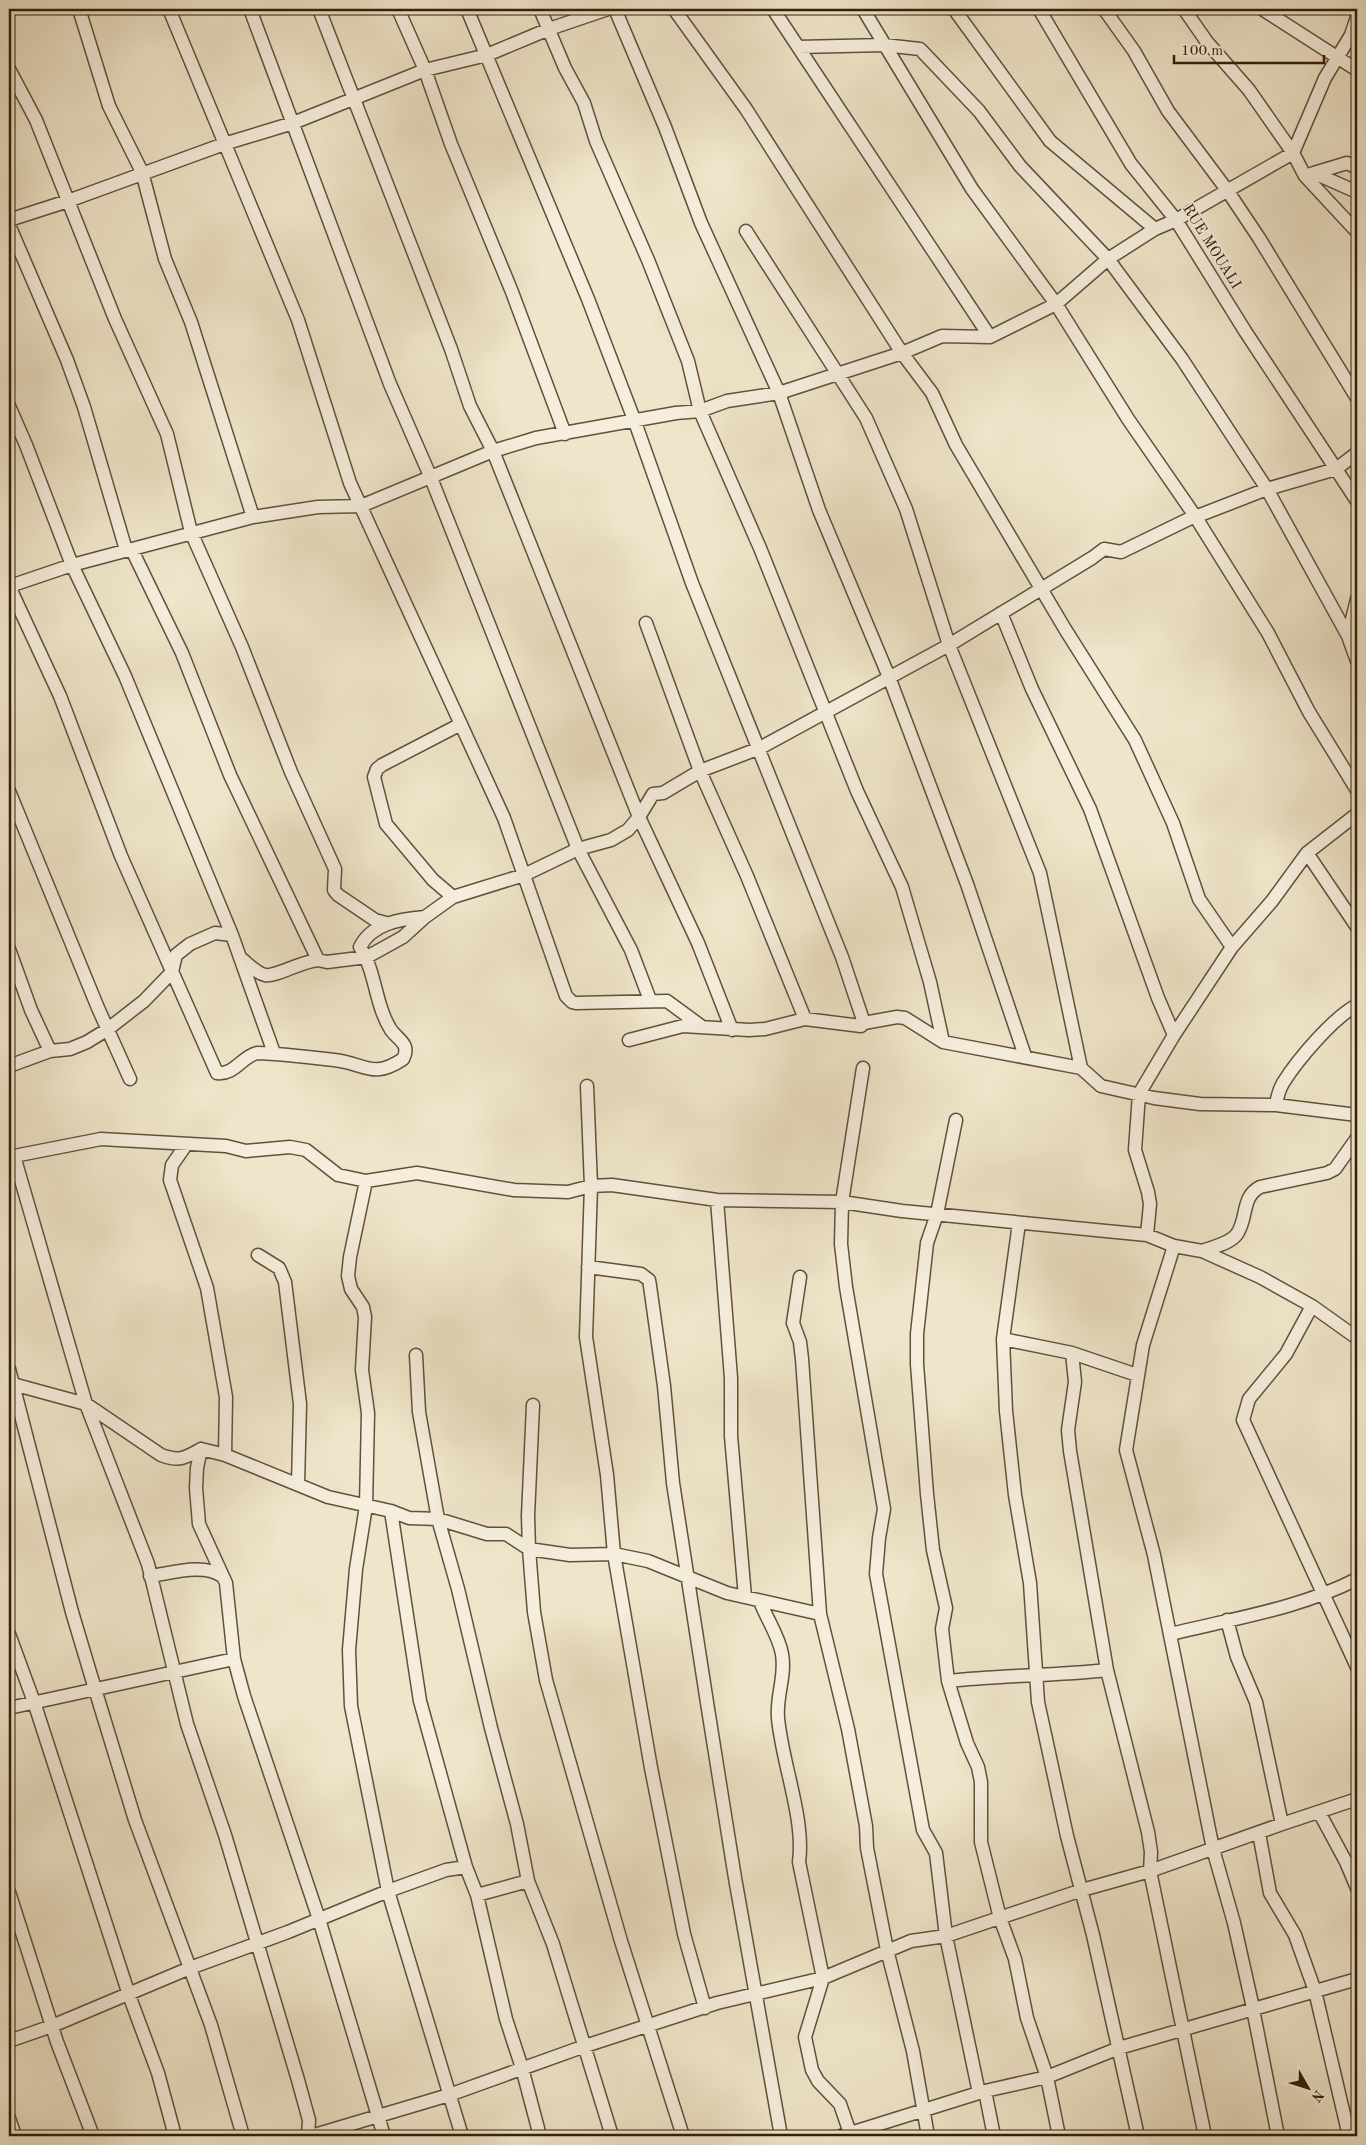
<svg xmlns="http://www.w3.org/2000/svg" width="1366" height="2145" viewBox="0 0 1366 2145" font-family="'Old Standard TT',serif">
<style>
.lines{fill:none;stroke-linecap:round;stroke-linejoin:round}
.minor-casing{stroke:#62503c;stroke-width:15}
.minor{stroke:#f5eedd;stroke-width:12}
.labels{text-anchor:middle;dominant-baseline:central;stroke-width:4;stroke-linejoin:round;paint-order:stroke}
.street-label{font-size:15px;fill:#331e0c;stroke:#f5eedd}
</style>
<rect width="100%" height="100%" fill="#efe5ca"/>
<filter id="stains"><feTurbulence type="fractalNoise" baseFrequency=".004" numOctaves="4"/><feColorMatrix values="0 0 0 0 .2 0 0 0 0 .09 0 0 0 0 .02 0 0 0 .5 -.17"/></filter>
<radialGradient id="worn" r=".72"><stop offset=".6" stop-color="#630" stop-opacity="0"/><stop offset="1" stop-color="#630" stop-opacity=".3"/></radialGradient>
<g class="lines">
<g class="minor-casing">
<path id="minor" d="M79 9 109 106 142 172 165 259 191 322 253 517
M169 9 298 320 350 483 504 818 566 996 572 1002 576 1003 667 1001 701 1026
M250 9 390 384 431 478 578 849 631 950 650 1000
M398 9 425 70 451 144 512 292 565 434
M467 9 588 299 635 422 692 583 842 957 864 1023
M540 9 565 68 584 103 596 141 648 260 688 361 700 411 760 548 857 791 902 887 930 982 943 1042
M615 9 665 127 701 223 779 393 819 510 889 677 967 884 1025 1056
M674 9 746 109 902 353 932 393 956 445 1065 629 1135 740 1173 823 1199 899 1232 947
M773 9 990 337
M863 9 972 189 1056 304 1128 419 1195 516 1268 633 1309 712 1357 790
M954 9 1050 141 1155 229
M1039 9 1131 164 1176 220 1245 331 1357 501
M1104 9 1134 51 1168 111 1227 190 1259 238 1357 398
M1184 9 1207 42 1249 90 1293 153 1305 176 1357 232
M1262 9 1357 70
M798 47 884 45 920 49 979 111 1020 166 1108 259 1182 359 1267 489 1348 636 1357 661
M9 69 36 120 115 319 167 434 191 532 242 647 291 772 335 869 334 890 338 895 375 920 386 923
M1314 173 1347 163 1357 168
M1305 176 1314 173 1357 192
M9 220 68 201 224 144 293 123 425 70 487 55 549 29 608 9
M9 225 67 360 84 407 126 550
M746 231 866 418 906 509 949 645 1040 873 1081 1068
M9 406 26 445 72 565 125 676 232 935 274 1053
M1195 517 1267 489 1336 469 1357 453
M132 550 182 653 230 775 318 960 327 962 367 957 403 937 425 917 453 897 524 875 578 849 611 840 628 830 639 817 493 451 470 406 451 349 319 9
M9 586 60 696 121 856 217 1073C235 1075 241 1057 257 1053 283 1054 308 1057 334 1060 365 1063 372 1080 403 1059 411 1044 398 1040 391 1030 375 1005 376 972 360 947 372 923 401 919 425 917
M9 591 13 585 72 565 253 517 318 507 361 506 493 451 536 438 676 413 700 411 727 401 779 393 902 353 942 336 990 337 1056 304 1108 259 1155 229 1176 220 1293 153 1325 78 1351 35 1357 17
M1001 613 1032 689 1090 809 1158 998 1174 1035
M646 623 700 771 747 876 805 1019
M1348 636 1357 599
M9 791 98 1008 130 1079
M1307 853 1357 927
M453 897 433 880 386 824 374 777 377 769 382 765 461 724
M9 949 31 1010 50 1051
M242 959C248 964 256 973 265 975 276 977 302 961 318 960
M732 1030 698 943 639 817 653 794 663 793 700 771 760 748 949 645 1092 558 1104 549 1121 552 1195 516
M629 1040 683 1026 749 1030 765 1029 805 1019 861 1026 864 1023 897 1017 905 1018 943 1042 1081 1068 1101 1086 1154 1098 1200 1104 1276 1105 1357 1115
M9 1066 50 1051 70 1049 87 1042 108 1029 144 1001 172 972 176 955 190 944 215 933 232 935
M863 1068 842 1202 841 1244 846 1287 884 1509 879 1538 876 1574 923 1830 936 1853 946 1936 979 2093
M587 1086 591 1186 586 1337 607 1475 614 1554 651 1768 684 1934 705 2008
M1276 1105C1277 1098 1279 1090 1283 1083 1298 1059 1333 1018 1357 1005
M956 1120 937 1214 927 1243 917 1334V1364L927 1494 933 1550 946 1608 942 1629 948 1681 967 1743 978 1767 981 1782V1842L1000 1918 1015 1959 1027 2018 1047 2077 1059 2136
M186 1145 172 1165 170 1180 207 1288 226 1397 225 1455
M14 1156 86 1404 148 1564 187 1724 225 1835 298 2080 309 2120 308 2136
M9 1157 101 1139 226 1146 246 1151 290 1147 306 1150 338 1175 366 1181 417 1173 514 1190 568 1192 591 1186 612 1185 717 1200 842 1202 902 1211 1147 1235 1174 1246 1202 1251 1260 1277 1312 1306 1357 1338
M366 1181 350 1257 348 1276 351 1289 363 1307 365 1317 362 1370 368 1413 366 1506 356 1569 349 1650 351 1706 388 1891 462 2136
M717 1200 731 1378V1436L745 1597
M1019 1223 1003 1339 1006 1411 1015 1495 1030 1583 1038 1702 1067 1836 1093 1935 1138 2136
M1147 1235 1150 1204 1148 1192 1135 1150 1139 1094 1174 1035 1232 947 1272 901 1307 853 1357 814
M1174 1246 1143 1345 1126 1450 1154 1555 1213 1849 1234 1923 1251 1999 1278 2136
M1202 1251C1212 1247 1230 1244 1237 1234 1248 1218 1241 1197 1260 1187L1327 1173 1335 1169 1357 1138
M258 1255 279 1268 285 1282 300 1404 298 1484
M588 1267 641 1274 649 1280 650 1286 664 1386 673 1483 708 1709 735 1878 781 2136
M800 1277 793 1323 800 1342 802 1359 820 1614 848 1729 866 1826 867 1848 887 1950 913 2051 928 2136
M1312 1306 1286 1354 1249 1399 1243 1420 1357 1667
M1003 1339 1072 1353 1137 1375
M1072 1353 1075 1382 1068 1430 1070 1451 1107 1670 1148 1832 1151 1852 1150 1871 1205 2136
M416 1355 419 1412 438 1519 458 1589 491 1728 517 1824 528 1881 553 1944 612 2136
M9 1369 72 1612 95 1689 135 1820 211 2025 243 2136
M9 1383 86 1404 161 1455C180 1462 185 1458 201 1449L225 1455 328 1497 391 1511 409 1518 438 1519 487 1534H506L529 1549 570 1555 614 1554 648 1561 727 1593 820 1614
M533 1405 528 1516 529 1549 534 1612 546 1680 621 1941 683 2136
M201 1449 197 1468 196 1488 199 1524 226 1583 234 1659 244 1696 319 1919 384 2136
M391 1511 420 1701 466 1867 477 1895 506 2019 522 2068 540 2136
M150 1576C172 1573 203 1563 222 1576
M760 1601C766 1618 779 1636 782 1654 786 1676 776 1696 778 1718 782 1763 805 1819 799 1862L823 1978 805 2037 812 2070 818 2081 840 2104 851 2136
M1227 1620 1237 1657 1256 1702 1282 1824
M9 1634 34 1702 129 1995 158 2073 175 2136
M1171 1634C1235 1618 1298 1609 1357 1579
M948 1681C1001 1675 1054 1676 1107 1670
M9 1708 234 1659
M1319 1812 1346 1862 1357 1888
M1259 1833 1270 1893 1295 1935 1315 1991 1349 2136
M9 1892 57 2042 93 2136
M477 1895 528 1881
M9 2041 52 2026 190 1968 288 1932 388 1891 446 1870 466 1867
M985 2091 994 2136
M9 2118 15 2136
M311 2136 449 2095 585 2046 717 2003 823 1978 911 1941 946 1936 1082 1890 1150 1871 1282 1824 1357 1799
M841 2136 985 2091 1047 2077 1119 2048 1357 1979"/>
</g>
<use href="#minor" class="minor"/>
</g>
<g class="labels">
<g class="street-label">
<text transform="translate(1211 247) rotate(58)">RUE MOUALI</text>
</g>
</g>
<rect width="1366" height="2145" fill="none" stroke="#efe5ca" stroke-width="30"/>
<rect x="10" y="10" width="1346" height="2125" fill="none" stroke="#331e0c" stroke-width="2.5"/>
<rect x="15" y="15" width="1336" height="2115" fill="none" stroke="#331e0c"/>
<g transform="translate(1308 2088) rotate(129)" stroke="#f5eedd" stroke-width="4" paint-order="stroke">
<path d="M0-4L9 19L0 12L-9 19Z" fill="#331e0c"/>
<text y="-8" font-size="14" font-weight="bold" text-anchor="middle" fill="#331e0c">N</text>
</g>
<path d="M1174 55v8h150v-8" fill="none" stroke="#331e0c" stroke-width="2.5"/>
<text x="1181" y="55" font-size="15" fill="#331e0c" stroke="#f5eedd" stroke-width="4" paint-order="stroke">100 m</text>
<rect width="100%" height="100%" filter="url(#stains)"/>
<rect width="100%" height="100%" fill="url(#worn)"/>
</svg>
